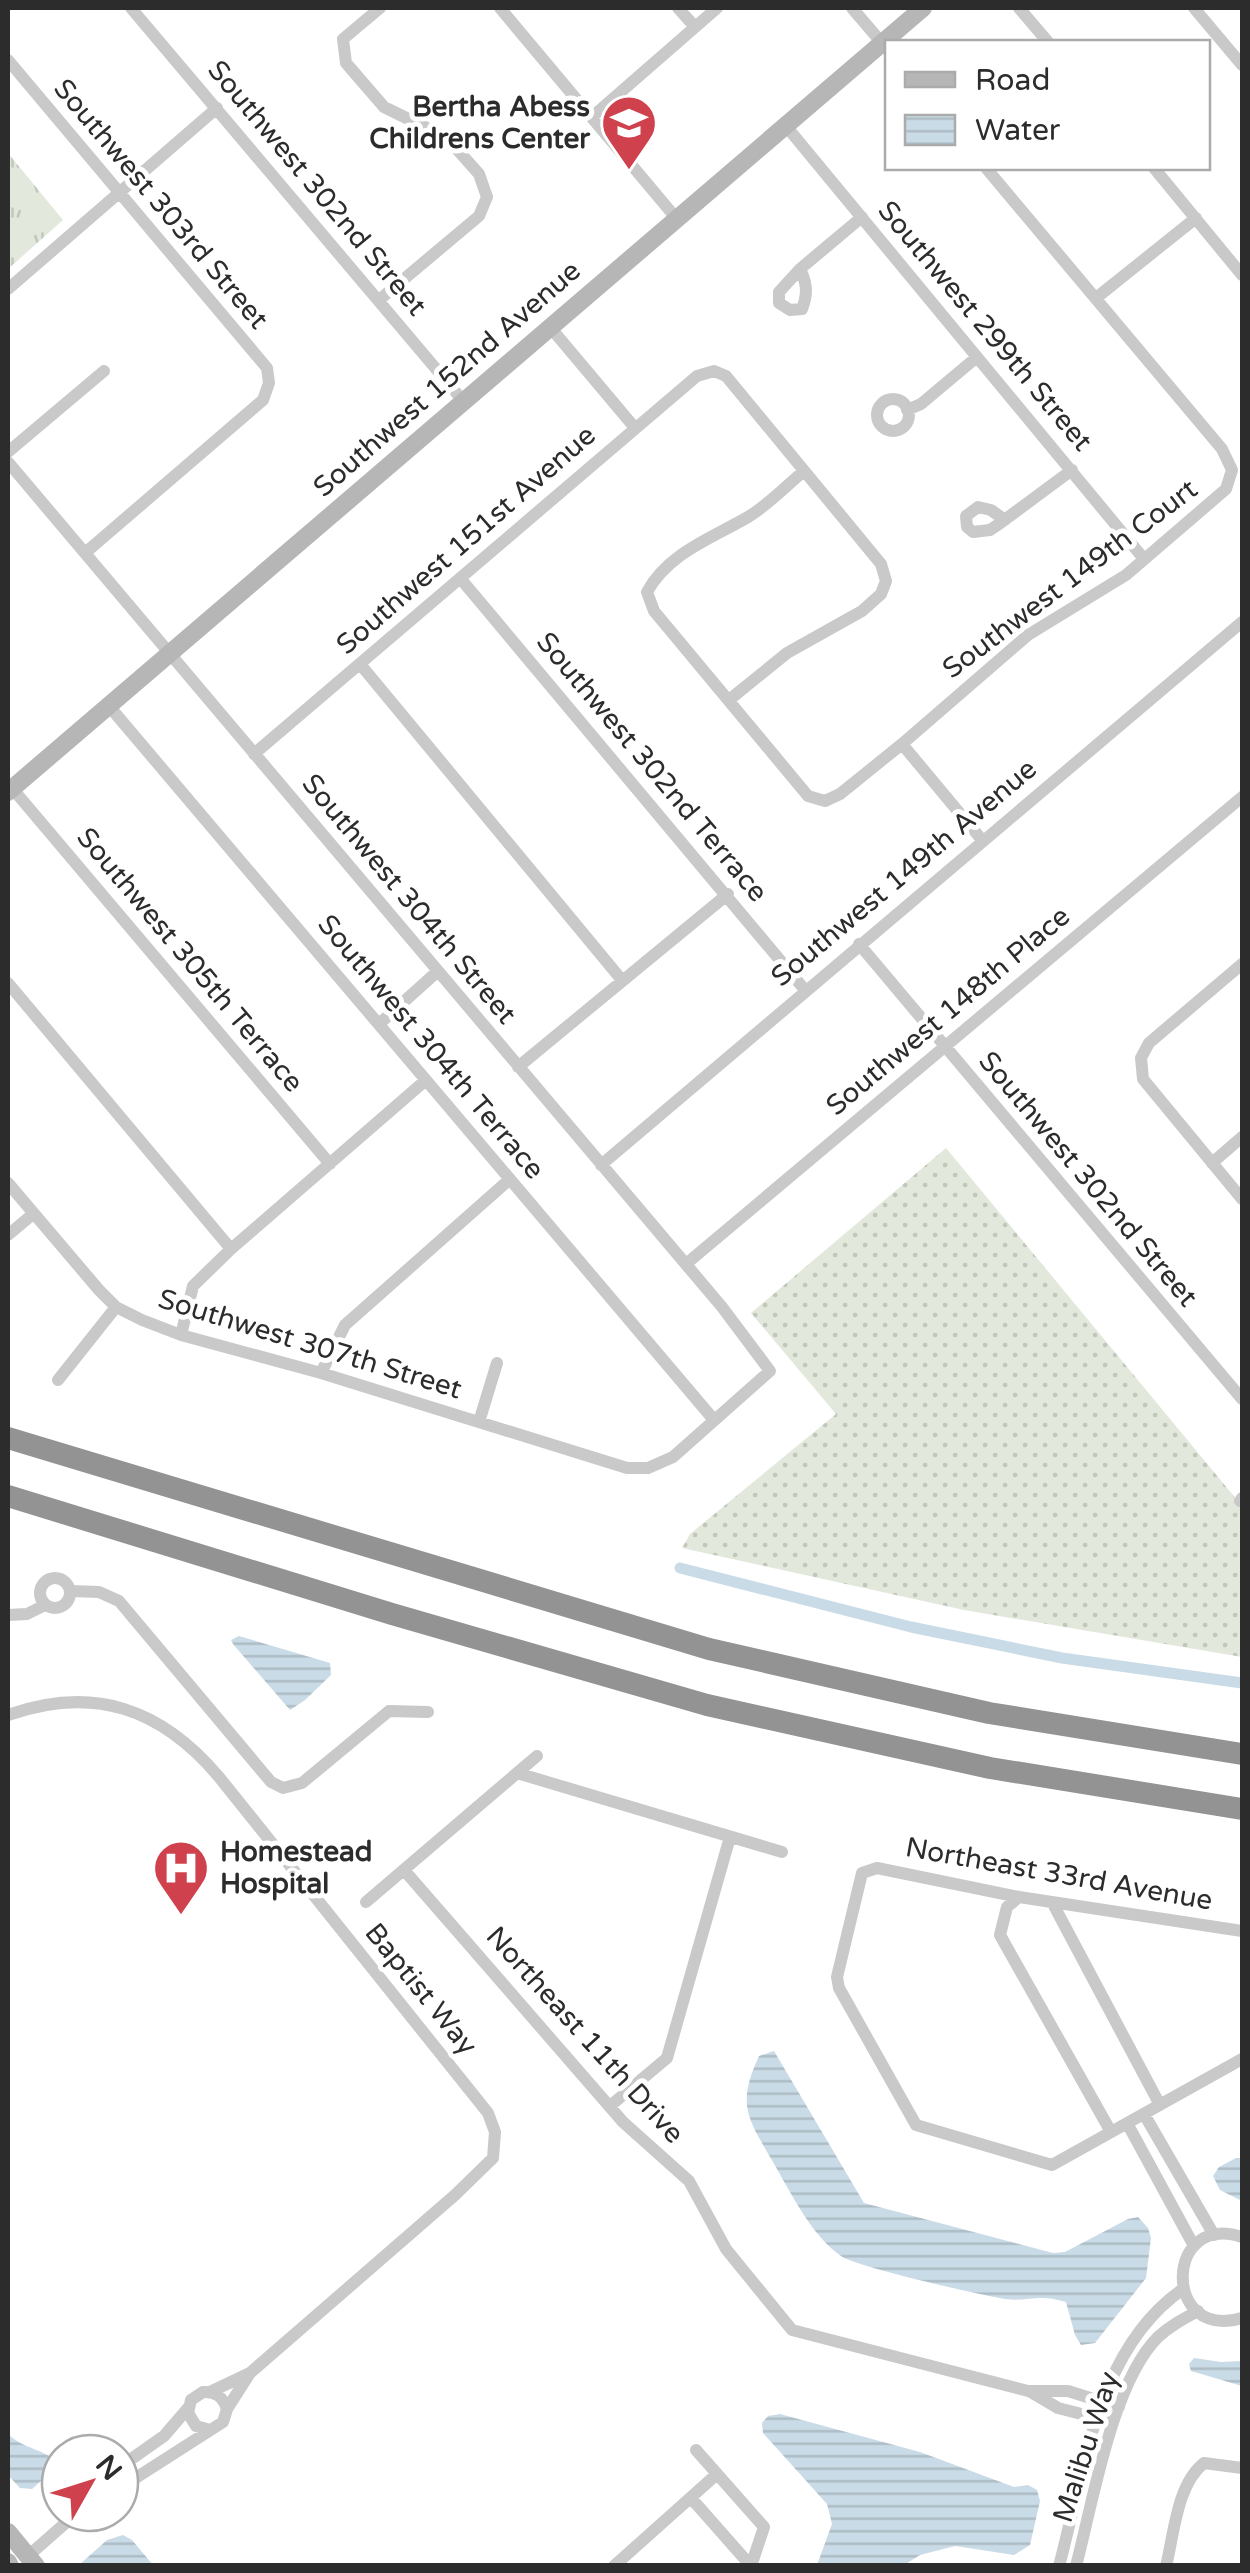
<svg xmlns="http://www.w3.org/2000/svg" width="1250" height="2573" viewBox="0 0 1250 2573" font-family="'Varela Round',sans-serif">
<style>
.grass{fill:url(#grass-dots)}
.park{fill:url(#park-tufts)}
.water{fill:url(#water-rules)}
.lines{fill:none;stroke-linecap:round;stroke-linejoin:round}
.canal{stroke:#c9dbe6;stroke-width:11}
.street{stroke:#c9c9c9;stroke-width:12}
.secondary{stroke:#b6b6b6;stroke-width:18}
.highway{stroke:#939393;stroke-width:22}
.labels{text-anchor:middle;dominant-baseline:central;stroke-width:10;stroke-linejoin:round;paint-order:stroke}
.poi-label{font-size:28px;font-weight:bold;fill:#2c2c2c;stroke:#fff;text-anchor:end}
.street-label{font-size:28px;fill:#2c2c2c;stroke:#fff}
</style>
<defs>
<pattern id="grass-dots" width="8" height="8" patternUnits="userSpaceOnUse" patternTransform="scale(2.5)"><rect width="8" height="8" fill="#e2e8db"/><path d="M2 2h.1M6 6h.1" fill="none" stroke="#c2c7bc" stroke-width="1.8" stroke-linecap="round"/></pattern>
<pattern id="park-tufts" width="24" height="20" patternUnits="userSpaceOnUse" patternTransform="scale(2.5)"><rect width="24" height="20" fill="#e2e8db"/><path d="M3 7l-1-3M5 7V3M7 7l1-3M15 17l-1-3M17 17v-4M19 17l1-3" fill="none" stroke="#c2c7bc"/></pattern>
<pattern id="water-rules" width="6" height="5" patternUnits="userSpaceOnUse" patternTransform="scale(2.5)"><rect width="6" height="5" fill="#c9dbe6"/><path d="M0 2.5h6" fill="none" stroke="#adbcc5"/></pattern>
</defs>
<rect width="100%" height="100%" fill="#fff"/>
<path class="grass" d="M946 1148 1242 1506V1657L964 1610 682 1548 690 1534 836 1414 751 1313Z"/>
<path class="park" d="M8 153 63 220 8 269Z"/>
<path class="water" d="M239 1636 330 1663 331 1675 305 1700 290 1710 233 1644 231 1640Z
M774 2051 864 2203 1053 2253 1065 2252 1128 2219 1138 2217 1148 2228 1151 2238 1146 2278 1095 2343 1081 2345 1075 2335 1066 2302C1038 2293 1029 2302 1005 2299 981 2295 856 2267 841 2256 811 2235 791 2193 773 2162 748 2118 736 2106 759 2056Z
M1236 2158H1242V2201L1220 2190 1213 2176 1219 2167Z
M1194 2358 1221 2362 1242 2361V2386L1191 2371 1189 2364Z
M780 2414 920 2452 1014 2487 1028 2485 1037 2490 1040 2501 1030 2545 1014 2555 955 2546 920 2555 904 2565H817L832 2524 827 2504 763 2433 762 2423 768 2416Z
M8 2434C23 2449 45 2449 60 2464L32 2489 20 2488 8 2475Z
M123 2535 132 2540 153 2565H79L107 2540Z"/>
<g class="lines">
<path class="canal" d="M680 1568 911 1627 1062 1658 1242 1683"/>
<path class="street" d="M131 8 464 402
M500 8 676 218
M678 8 695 27
M852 8 888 50
M1019 8 1048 42
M1194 8 1242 65
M8 60 267 368 269 383 263 400 85 553
M592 117 717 8
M786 126 1144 559
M1154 168 1242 275
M800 269C807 283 808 294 802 309L790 310 779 303V292L800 269 862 217
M8 289 217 108
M1096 298 1196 218
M379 300 479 216 487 197 479 174 447 138 384 107 346 63 343 39 380 8
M550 327 635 428
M877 415a16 16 0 1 1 32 0a16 16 0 1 1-32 0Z
M907 410 921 404 977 357
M8 452 104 371
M8 462 722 1307 770 1371 673 1457 648 1468H627L321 1373 181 1335 142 1320 116 1307 99 1290 8 1183
M804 471C786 486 768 505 748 517 712 538 668 553 647 592L654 611 808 796 825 801 840 794 902 744 1028 635 1126 575 1226 489 1232 470 1222 449 986 168
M1005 520 991 510 978 507 966 516 967 527 973 532 990 530 999 524 1072 470
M460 578 805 990
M360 664 621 979
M109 706 714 1420
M902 744 982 840
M254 754 697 376 714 371 726 376 881 564 886 581 881 594 862 611 787 653 729 700
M12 788 330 1164
M859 944 1242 1399
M1242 964 1149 1043 1141 1058 1143 1079 1242 1199
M8 983 231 1249
M379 1024 438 971
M518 1067 728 894
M1212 1163 1242 1137
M601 1165 1242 622
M8 1235 33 1214
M686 1264 1242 797
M181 1335 193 1286 231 1249 426 1080
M321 1373 345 1325 510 1179
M58 1380 116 1307
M479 1422 497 1363
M1240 1501 1242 1498
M40 1593a15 15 0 1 1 30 0a15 15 0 1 1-30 0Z
M70 1591 99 1592 119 1601 271 1782 283 1788 302 1783 389 1711 428 1712
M8 1615 27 1614 45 1605
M8 1715C93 1685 161 1708 219 1777L488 2113 495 2132 493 2158 455 2195 250 2373 210 2392
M517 1773 782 1852
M404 1870 623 2122 689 2181 726 2249 792 2330 1028 2391H1068L1119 2407
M1019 1897 1007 1907 1000 1935 1111 2132
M366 1902 537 1756
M1052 1902 1160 2105
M1242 1931 1019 1897 877 1868 862 1873 837 1977 839 1988 916 2125 1052 2165 1242 2059
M610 2106 667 2058 730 1837
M1144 2114 1214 2235
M1127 2123 1194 2246
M1242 2237C1164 2211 1162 2342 1242 2318
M1031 2392 1058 2408 1105 2420
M227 2409 250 2373
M696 2450 764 2527 751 2566
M120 2467 164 2436 189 2407
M120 2488 223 2422 227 2409C223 2397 216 2391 203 2392L191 2400 188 2413 196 2426 210 2430
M691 2498 751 2566
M28 2556 77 2513
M614 2566 717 2474
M1059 2566C1085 2471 1095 2350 1183 2289
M1076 2566C1093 2502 1112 2383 1158 2337 1170 2326 1183 2319 1198 2311
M1166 2566C1174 2534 1177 2484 1204 2463L1242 2468"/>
<path class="secondary" d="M8 792 923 8
M8 2532 36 2566
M8 2562 10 2566"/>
<path class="highway" d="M8 1438 709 1649 989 1713 1242 1754
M8 1496 392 1614 707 1705 990 1768 1242 1809"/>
</g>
<defs>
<g id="school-pin" transform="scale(2.875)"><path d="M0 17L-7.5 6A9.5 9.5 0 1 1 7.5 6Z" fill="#cf424d" stroke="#fff"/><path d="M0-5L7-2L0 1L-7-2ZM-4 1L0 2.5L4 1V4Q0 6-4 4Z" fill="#fff"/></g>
<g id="hospital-pin" transform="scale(2.875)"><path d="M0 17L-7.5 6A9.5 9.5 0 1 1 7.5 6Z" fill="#cf424d" stroke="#fff"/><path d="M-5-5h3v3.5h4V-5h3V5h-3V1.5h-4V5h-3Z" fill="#fff"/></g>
</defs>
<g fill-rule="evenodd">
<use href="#school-pin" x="629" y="123"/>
<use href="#hospital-pin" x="181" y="1868"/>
</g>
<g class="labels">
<g class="poi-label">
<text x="590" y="107">Bertha Abess<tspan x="590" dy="32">Childrens Center</tspan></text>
<text x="220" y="1852" text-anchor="start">Homestead<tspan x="220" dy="32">Hospital</tspan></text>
</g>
<g class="street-label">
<text transform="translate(317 188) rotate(50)">Southwest 302nd Street</text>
<text transform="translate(161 204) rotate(50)">Southwest 303rd Street</text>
<text transform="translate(985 326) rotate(50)">Southwest 299th Street</text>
<text transform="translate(447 379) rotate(-41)">Southwest 152nd Avenue</text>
<text transform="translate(466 540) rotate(-41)">Southwest 151st Avenue</text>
<text transform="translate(1070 579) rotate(-37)">Southwest 149th Court</text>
<text transform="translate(652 767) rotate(50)">Southwest 302nd Terrace</text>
<text transform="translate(904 873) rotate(-40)">Southwest 149th Avenue</text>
<text transform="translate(409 899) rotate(50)">Southwest 304th Street</text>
<text transform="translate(190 960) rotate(50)">Southwest 305th Terrace</text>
<text transform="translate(948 1011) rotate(-40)">Southwest 148th Place</text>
<text transform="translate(431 1047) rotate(50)">Southwest 304th Terrace</text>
<text transform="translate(1088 1179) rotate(50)">Southwest 302nd Street</text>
<text transform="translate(310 1344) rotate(17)">Southwest 307th Street</text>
<text transform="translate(1059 1874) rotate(10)">Northeast 33rd Avenue</text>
<text transform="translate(421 1989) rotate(51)">Baptist Way</text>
<text transform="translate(585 2035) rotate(48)">Northeast 11th Drive</text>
<text transform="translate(1086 2447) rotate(-72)">Malibu Way</text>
</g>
</g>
<rect width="1250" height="2573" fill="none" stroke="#2c2c2c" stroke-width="20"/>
<rect x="885" y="40" width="325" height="130" fill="#ffffff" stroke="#ababab" stroke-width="2.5"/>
<rect x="905" y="72" width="50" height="15" fill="#b6b6b6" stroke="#ababab" stroke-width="2.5"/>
<text x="975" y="90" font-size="30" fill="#2c2c2c">Road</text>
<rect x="905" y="115" width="50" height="30" fill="url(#water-rules)" stroke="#ababab" stroke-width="2.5"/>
<text x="975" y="140" font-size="30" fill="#2c2c2c">Water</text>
<g transform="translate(90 2483) rotate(51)"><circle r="48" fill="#ffffff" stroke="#ababab" stroke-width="2.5"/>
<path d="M0-8L18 38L0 25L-18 38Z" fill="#cf424d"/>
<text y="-15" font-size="28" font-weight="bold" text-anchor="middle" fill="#2c2c2c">N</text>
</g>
</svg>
